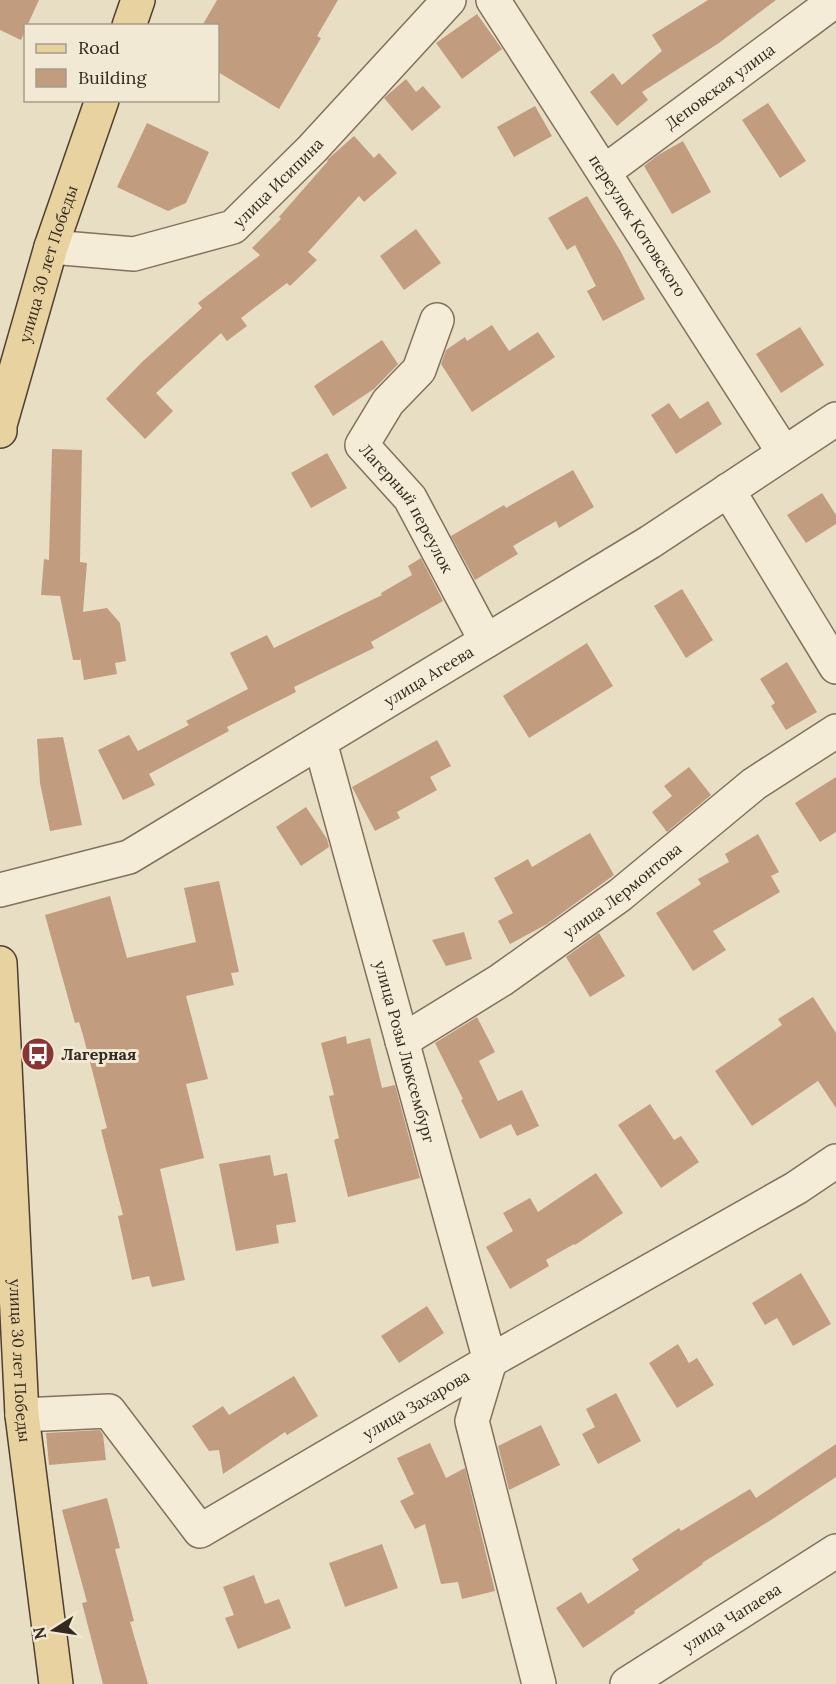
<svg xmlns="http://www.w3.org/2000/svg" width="836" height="1684" viewBox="0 0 836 1684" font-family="Lora,serif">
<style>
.building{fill:#c29c7f}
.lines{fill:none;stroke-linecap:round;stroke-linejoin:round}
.minor-casing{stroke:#81715d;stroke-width:36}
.major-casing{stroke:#4f3f31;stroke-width:36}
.minor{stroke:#f4ecd6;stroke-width:33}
.major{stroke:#e7d2a0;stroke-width:33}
.labels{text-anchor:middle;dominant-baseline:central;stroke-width:6;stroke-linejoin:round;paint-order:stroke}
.street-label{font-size:16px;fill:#33291f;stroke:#f1e9d3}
.poi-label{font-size:16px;font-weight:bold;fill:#33291f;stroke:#f1e9d3;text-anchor:start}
</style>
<rect width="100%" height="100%" fill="#e8dec4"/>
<path class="building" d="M0 0H39L27 26H26V29L21 40 0 30Z
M217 0H338L317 36 321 38 279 109 218 72V26H202Z
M708 0H776L719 43 642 92 648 100 617 126 590 92 613 73 622 85 662 51 652 35Z
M477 14 502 49 462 79 436 43Z
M406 79 416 92 423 86 441 107 412 131 384 98Z
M768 103 806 161 780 178 742 120Z
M535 106 552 136 514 157 497 127Z
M147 123 209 152 186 203 168 211 117 187Z
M354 136 374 158 379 153 397 173 364 202 359 196 308 252 317 260 290 286 287 283 241 318 247 326 227 341 221 333 156 393 173 411 145 439 106 399 142 362 202 308 198 303 260 255 252 248 281 219 279 217 328 161 327 160Z
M683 141 711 192 672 214 644 166 658 155Z
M587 196 621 252 645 299 603 321 587 291 596 286 575 245 567 250 548 218Z
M416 229 441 263 404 290 380 256Z
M492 325 509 351 538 332 555 357 472 412 441 364 446 350 465 337 467 341Z
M800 327 824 365 781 393 756 354Z
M382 340 398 364 374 389 333 416 314 386Z
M708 401 722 424 676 454 651 415 669 403 680 419Z
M52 449 82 450 80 562 87 563 83 612 107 608 120 623 126 661 115 663 117 674 84 680 80 657V660H73L60 596 41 595 44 559 49 560Z
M327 453 347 488 311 508 291 473Z
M573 470 594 507 559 528 556 521 513 546 518 554 475 580 451 536 504 505 506 508Z
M822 493 836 515V524L806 543 787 515Z
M421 558 443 601 371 642 374 648 294 687 296 692 227 727 229 731 149 774 155 785 123 800 98 750 129 735 138 751 189 725 186 721 248 689 230 653 267 635 274 648 382 595 381 593 412 575 408 566Z
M682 589 713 640 686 658 654 606Z
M587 643 613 686 529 738 503 696Z
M787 662 817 712 786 730 771 706 775 703 760 679Z
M63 737 82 825 50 831 40 783 37 739Z
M437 740 451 766 430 777 437 790 397 812 400 818 375 831 352 787Z
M689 767 711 795 667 832 652 812 672 796 664 786Z
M836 777V832L820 842 795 803Z
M306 807 327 839 329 847 301 866 276 827Z
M590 833 614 875 547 924 510 944 498 921 513 913 494 878 528 859 532 867Z
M758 834 779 872 771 876 780 892 713 931 726 950 693 971 656 913 701 884 698 879 729 862 725 854Z
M219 881 239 972 231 973 234 985 186 996 208 1079 186 1084 204 1158 160 1169 185 1280 152 1287 149 1276 132 1280 118 1216 123 1215 101 1130 107 1128 83 1035 79 1022 75 1023 45 915 110 896 127 958 196 942 184 888Z
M464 932 472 959 446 966 432 940Z
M599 933 625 976 590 997 566 957Z
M813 997 836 1033V1108L818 1081 752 1126 715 1071 782 1025 778 1019Z
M477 1017 495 1052 479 1061 498 1101 522 1090 539 1126 517 1136 511 1124 480 1139 461 1100 463 1099 435 1043Z
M346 1036 347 1044 370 1038 382 1088 395 1085 420 1178 348 1197 334 1140 339 1138 329 1096 334 1095 321 1043Z
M650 1104 674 1140 681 1136 699 1162 661 1188 618 1125Z
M270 1155 274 1176 287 1173 296 1222 276 1225 279 1243 236 1251 219 1164Z
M596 1173 623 1213 575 1245 574 1244 546 1260 549 1266 510 1289 486 1247 513 1231 503 1213 530 1198 538 1212Z
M801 1273 831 1324 793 1346 777 1318 765 1325 752 1303Z
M427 1306 444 1333 399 1363 381 1336Z
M678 1344 689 1363 697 1358 714 1385 677 1408 649 1363Z
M294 1376 318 1416 287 1435 285 1432 223 1474 219 1450 209 1451 192 1426 223 1406 229 1415Z
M616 1393 641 1441 598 1464 582 1434 595 1427 586 1409Z
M541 1425 560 1465 509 1490 498 1446Z
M100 1430 103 1435 106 1460 49 1465 46 1433Z
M430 1443 446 1478 465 1468 495 1591 462 1599 458 1582 441 1584 425 1524 415 1529 400 1501 414 1494 397 1458Z
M836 1444V1477L771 1520 702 1563 703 1564 634 1611 635 1613 583 1648 556 1608 581 1592 588 1604 639 1570 632 1559 679 1528 681 1531 750 1489 756 1498Z
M107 1498 120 1548 115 1549 134 1621 130 1622 148 1684H103L82 1603 87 1602 62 1510Z
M382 1544 398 1588 345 1607 329 1563Z
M254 1575 265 1604 279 1599 291 1628 238 1649 225 1618 234 1615 223 1587Z"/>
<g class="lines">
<g class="minor-casing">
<g id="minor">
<path id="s1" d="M493 0 784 453"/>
<path id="s2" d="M604 172 836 0"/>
<path id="s3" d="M51 247 134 254 233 227 312 149 449 0"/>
<path id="s4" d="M437 320 419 370 388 402 362 445 410 498 486 641"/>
<path d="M728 490 836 667"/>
<path id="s5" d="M320 742 490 1361"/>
<path id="s6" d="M0 890 129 857 650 542 836 419"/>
<path id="s7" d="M402 1041 501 980 620 895 754 784 836 731"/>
<path d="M490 1361 472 1421 539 1684"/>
<path id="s8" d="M22 1415 109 1411 200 1531 490 1361 796 1188 836 1161"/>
<path id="s9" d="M627 1684 836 1551"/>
</g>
</g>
<g class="major-casing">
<g id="major">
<path d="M129 26 138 0"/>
<path id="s10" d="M0 431V425L51 247 102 100"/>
<path id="s11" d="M0 963 22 1415 56 1684"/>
</g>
</g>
<use href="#minor" class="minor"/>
<use href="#major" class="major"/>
</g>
<defs>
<g id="bus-disc" transform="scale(1.725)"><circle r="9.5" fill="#893534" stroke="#f1e9d3"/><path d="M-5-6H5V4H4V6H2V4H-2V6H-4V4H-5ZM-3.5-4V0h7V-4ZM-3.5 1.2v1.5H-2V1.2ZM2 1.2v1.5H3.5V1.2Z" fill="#fff"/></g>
</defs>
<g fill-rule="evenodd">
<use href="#bus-disc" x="38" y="1054"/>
</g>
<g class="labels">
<g class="street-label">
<text stroke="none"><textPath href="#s2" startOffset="144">Деповская улица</textPath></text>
<text stroke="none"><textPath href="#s3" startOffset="249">улица Исипина</textPath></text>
<text stroke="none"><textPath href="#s1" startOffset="268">переулок Котовского</textPath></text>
<text stroke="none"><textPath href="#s10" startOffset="174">улица 30 лет Победы</textPath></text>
<text stroke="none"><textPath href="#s4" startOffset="226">Лагерный переулок</textPath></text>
<text stroke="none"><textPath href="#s6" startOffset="483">улица Агеева</textPath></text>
<text stroke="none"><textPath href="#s7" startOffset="267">улица Лермонтова</textPath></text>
<text stroke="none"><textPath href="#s5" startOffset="321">улица Розы Люксембург</textPath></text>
<text stroke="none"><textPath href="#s11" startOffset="398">улица 30 лет Победы</textPath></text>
<text stroke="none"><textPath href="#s8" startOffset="488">улица Захарова</textPath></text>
<text stroke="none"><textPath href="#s9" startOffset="124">улица Чапаева</textPath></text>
</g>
<g class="poi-label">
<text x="61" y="1054">Лагерная</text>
</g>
</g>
<rect x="24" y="24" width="195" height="78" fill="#f1e9d3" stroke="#a59c8b" stroke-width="1.5"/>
<rect x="36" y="44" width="30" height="9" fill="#e7d2a0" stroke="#a59c8b" stroke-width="1.5"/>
<text x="78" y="54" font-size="18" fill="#33291f">Road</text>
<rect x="36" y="69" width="30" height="18" fill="#c29c7f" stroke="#a59c8b" stroke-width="1.5"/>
<text x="78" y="84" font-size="18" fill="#33291f">Building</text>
<g transform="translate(54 1630) rotate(258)" stroke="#f1e9d3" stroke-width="4.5" paint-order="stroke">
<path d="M0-4.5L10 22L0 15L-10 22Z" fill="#33291f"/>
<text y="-9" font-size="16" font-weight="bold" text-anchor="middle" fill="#33291f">N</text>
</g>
</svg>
